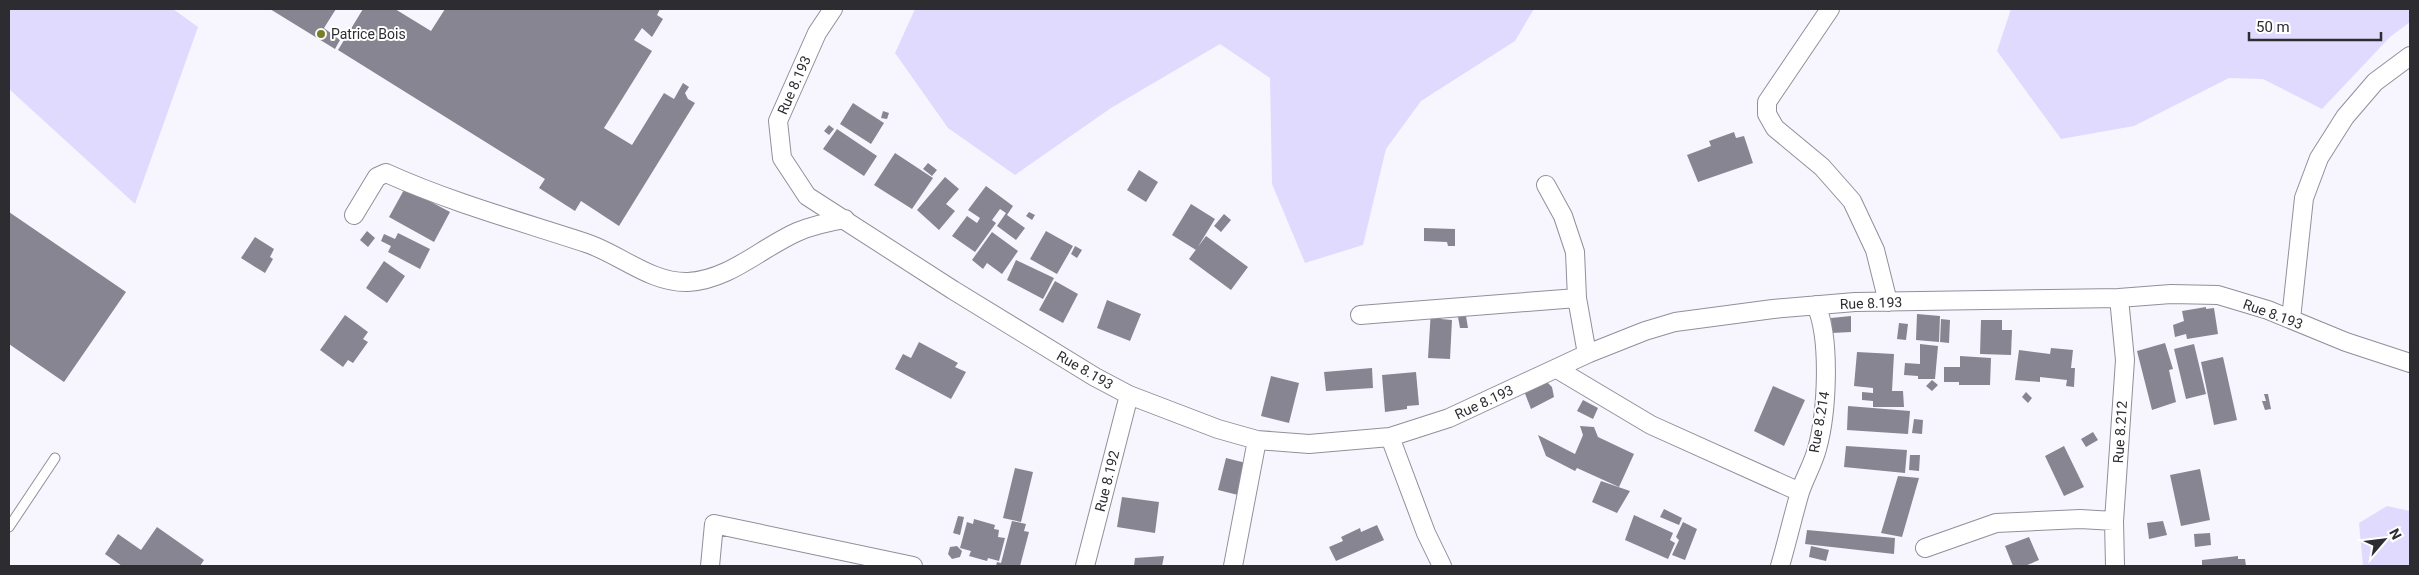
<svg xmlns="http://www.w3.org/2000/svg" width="2419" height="575" viewBox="0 0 2419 575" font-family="Roboto,sans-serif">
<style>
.green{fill:#e0dafe}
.building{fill:#878591}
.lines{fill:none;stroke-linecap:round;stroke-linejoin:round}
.lane-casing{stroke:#918f9b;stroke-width:11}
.street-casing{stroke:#918f9b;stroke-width:20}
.lane{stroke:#fff;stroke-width:9}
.street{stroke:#fff;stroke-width:18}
.poi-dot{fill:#797e28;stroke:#fff;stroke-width:2}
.labels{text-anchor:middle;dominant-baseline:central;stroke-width:4;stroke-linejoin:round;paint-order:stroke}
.poi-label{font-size:14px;fill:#2d2c31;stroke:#fff;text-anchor:start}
.street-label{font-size:14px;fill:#2d2c31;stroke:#fff}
</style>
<rect width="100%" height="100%" fill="#f7f6fe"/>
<path class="green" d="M9 9H173L198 27 135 204 9 89Z
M915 9H1534L1515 41 1421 101 1386 149 1363 245 1305 263 1272 184 1270 78 1220 44 1111 108 1015 175 948 128 895 53Z
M2011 9H2410V22L2390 37 2322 109 2263 79 2229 78 2134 126 2061 139 1997 51Z
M2387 506 2410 511V566H2363L2359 523Z"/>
<path class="building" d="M270 9H336L324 28 340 40 335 49Z
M363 9H395L431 31 445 9H660L657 15 663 19 652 37 642 28 634 40 652 51 604 128 632 145 664 93 674 99 683 83 689 87 685 93 688 99 695 103 619 226 581 201 575 211 539 188 545 179 338 50Z
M853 103 884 123 871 144 840 124Z
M883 111 889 113 887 119 881 118Z
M829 125 834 129 829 135 824 131Z
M837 129 877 156 864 176 823 149Z
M1734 132 1736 138 1744 136 1753 163 1698 182 1687 155 1711 146 1709 141Z
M895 153 933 178 912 209 874 185Z
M928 163 937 170 932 176 923 169Z
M1139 170 1158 182 1146 202 1127 190Z
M945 177 959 189 946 204 955 211 939 230 917 210Z
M986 186 1013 206 1007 215 1025 228 1016 240 997 226 1006 213 1000 209 992 220 996 223 975 252 952 236 967 216 977 223 980 218 968 210Z
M405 188 450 212 434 242 389 217Z
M1191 204 1215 219 1196 250 1172 235Z
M9 212 126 292 64 382 9 344Z
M1029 212 1035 215 1032 220 1026 216Z
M1224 214 1231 220 1221 232 1214 226Z
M1424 228 1455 229V246H1448L1447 242 1424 241Z
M367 231 375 238 368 247 360 240Z
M1046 231 1073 246 1057 274 1030 259Z
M992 232 1018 251 1002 274 987 263 983 269 972 260Z
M398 233 430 249 420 269 388 252 391 246 381 241 384 234 395 239Z
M1206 236 1248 267 1231 290 1189 259Z
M255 237 274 249 270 257 273 259 265 273 241 258Z
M1075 246 1082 250 1077 258 1071 254Z
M1016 260 1054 278 1043 299 1007 280Z
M384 261 405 276 387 303 366 288Z
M1055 281 1078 294 1063 323 1039 310Z
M1107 300 1141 314 1130 341 1097 328Z
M2206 307V309L2214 308 2218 334 2187 339 2186 334 2175 337 2173 325 2184 321 2182 311Z
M1431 310 1441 311V319L1452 320 1450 359 1428 358Z
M1917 314 1940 316 1939 342 1916 340Z
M345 315 368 332 363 339 368 342 353 363 348 360 343 367 320 350Z
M1466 316 1468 328H1460L1458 317Z
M1851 316V332L1832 333 1831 318Z
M1941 319 1950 320 1949 343 1940 342Z
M1981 320H2002V330H2012L2011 355 1980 354Z
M1899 323 1908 324 1906 340 1897 339Z
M919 342 958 363 955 367 966 372 951 399 895 369 903 354 911 358Z
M2165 343 2173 369 2169 370 2176 402 2152 410 2137 351Z
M1920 344 1938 346 1935 379H1918V376L1904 375 1905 363 1920 364Z
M2194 344 2206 394 2186 399 2174 349Z
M2051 348 2073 350 2071 368H2075L2074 387 2066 386 2067 380 2040 377V382L2015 380 2019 350 2050 354Z
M1857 352 1894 354 1892 391H1903L1904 407H1873V401L1862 400V392L1873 393V388L1854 386Z
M1960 356 1991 358 1990 385H1959V382H1944V367H1960Z
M2223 357 2237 420 2214 425 2201 362Z
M1372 368 1373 388 1326 391 1324 372Z
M1416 372 1419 405 1407 406V409L1385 412 1382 375Z
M1271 376 1299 383 1289 423 1261 416Z
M1932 380 1938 385 1932 391 1926 386Z
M1546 381 1552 387 1554 397 1531 409 1524 391Z
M1773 386 1805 400 1784 446 1754 431Z
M2026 392 2032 398 2028 403 2022 397Z
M2264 394H2268L2271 409 2265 410 2262 401H2266Z
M1583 400 1598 408 1593 419 1577 411Z
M1848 406 1910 411 1908 434 1847 430Z
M1914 419 1923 420 1922 434 1912 433Z
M1580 426 1594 427 1598 437 1634 454 1619 487 1577 468 1575 471 1546 456 1538 435 1575 454 1583 435Z
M2093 432 2098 440 2086 447 2081 439Z
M1846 446 1907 450 1905 473 1844 467Z
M2064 446 2084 487 2064 496 2045 456Z
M1910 455H1920L1919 471 1909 470Z
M1226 458 1246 463 1238 495 1218 490Z
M1015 468 1033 472 1021 522 1003 518Z
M2200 469 2210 520 2181 526 2170 475Z
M1898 476 1919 478 1902 537 1881 533Z
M1601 481 1630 491 1617 513 1592 502Z
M1122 497 1159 502 1155 533 1117 527Z
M1664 509 1682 518 1679 525 1660 517Z
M1634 515 1673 533 1670 540 1675 543 1668 559 1625 540Z
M958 516 964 517 960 535 953 533Z
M974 519 995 525 994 529 999 530 998 537 1005 538 999 561 988 558 987 561 969 556 971 551 960 548 967 522 973 524Z
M1012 521 1026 524 1024 531 1029 532 1020 566H996L997 562 1001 563Z
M2163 521 2167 535 2149 539 2147 523Z
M1683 522 1697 529 1685 560 1672 555 1679 540 1676 537Z
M1377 525 1384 540 1336 561 1329 547 1343 541 1341 537 1360 528 1361 532Z
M157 527 204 560 200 566H122L105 554 118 534 141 550Z
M1807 530 1895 538 1894 554 1805 544Z
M2210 533 2211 545 2195 547 2194 534Z
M2029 537 2039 560 2025 566H2013L2005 546Z
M957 546 962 551 960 557 952 559 948 554 950 547Z
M1811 546 1829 550 1826 561 1809 557Z
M1164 556 1162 566H1134L1135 558Z
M2238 556V559H2245L2246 566H2202V560Z"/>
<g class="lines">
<g class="lane-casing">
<path id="lane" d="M9 527 55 458"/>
</g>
<g class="street-casing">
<path id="street" d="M833 9 817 33 778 121 782 158 807 196 953 290 1095 377 1129 395 1218 429 1257 440 1309 444 1390 437 1449 418 1587 354 1645 331 1675 322 1773 309 1855 302 2119 298 2171 294 2218 295 2268 310 2346 342 2410 363
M1830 9 1767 102V114L1775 128 1822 167 1852 201 1875 250 1888 302
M1546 185 1563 216 1575 252 1577 298 1587 354
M354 215 377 177 386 173C450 202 519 221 586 243 620 254 650 283 688 282 729 280 761 248 797 232 813 225 828 222 845 219
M1360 315 1577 298
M2291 319 2304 198 2319 158 2345 117 2375 82 2410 56
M1557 369 1651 425 1800 492
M1390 437 1426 533 1442 566
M1925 548 1996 523 2080 519 2114 521
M710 566 714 524 913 566
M1085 566 1129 395
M1233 566 1257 440
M1780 566C1787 542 1793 516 1800 492 1805 477 1813 464 1817 449 1827 413 1831 339 1816 305
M2115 566 2114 521 2125 360 2119 298"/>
</g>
<use href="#lane" class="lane"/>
<use href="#street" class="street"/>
</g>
<circle class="poi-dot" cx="321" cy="34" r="5"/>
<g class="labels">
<g class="poi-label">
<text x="331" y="34">Patrice Bois</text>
</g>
<g class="street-label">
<text transform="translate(794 85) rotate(-66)">Rue 8.193</text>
<text transform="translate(1871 303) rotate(-2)">Rue 8.193</text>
<text transform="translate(2273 314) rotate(20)">Rue 8.193</text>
<text transform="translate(1085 370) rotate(30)">Rue 8.193</text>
<text transform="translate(1484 402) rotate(-25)">Rue 8.193</text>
<text transform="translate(1819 422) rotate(-80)">Rue 8.214</text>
<text transform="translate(2120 432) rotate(-86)">Rue 8.212</text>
<text transform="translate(1107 481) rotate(-76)">Rue 8.192</text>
</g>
</g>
<rect width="2419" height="575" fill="none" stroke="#2d2c31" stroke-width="20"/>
<g transform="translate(2384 540) rotate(62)" stroke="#ffffff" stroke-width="4" paint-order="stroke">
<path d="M0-4L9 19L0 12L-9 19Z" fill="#2d2c31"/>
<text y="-8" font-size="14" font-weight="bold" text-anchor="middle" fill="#2d2c31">N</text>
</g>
<path d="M2249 32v8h132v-8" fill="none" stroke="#2d2c31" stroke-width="2.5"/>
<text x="2256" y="32" font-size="15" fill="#2d2c31" stroke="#ffffff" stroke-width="4" paint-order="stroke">50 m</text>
</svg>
